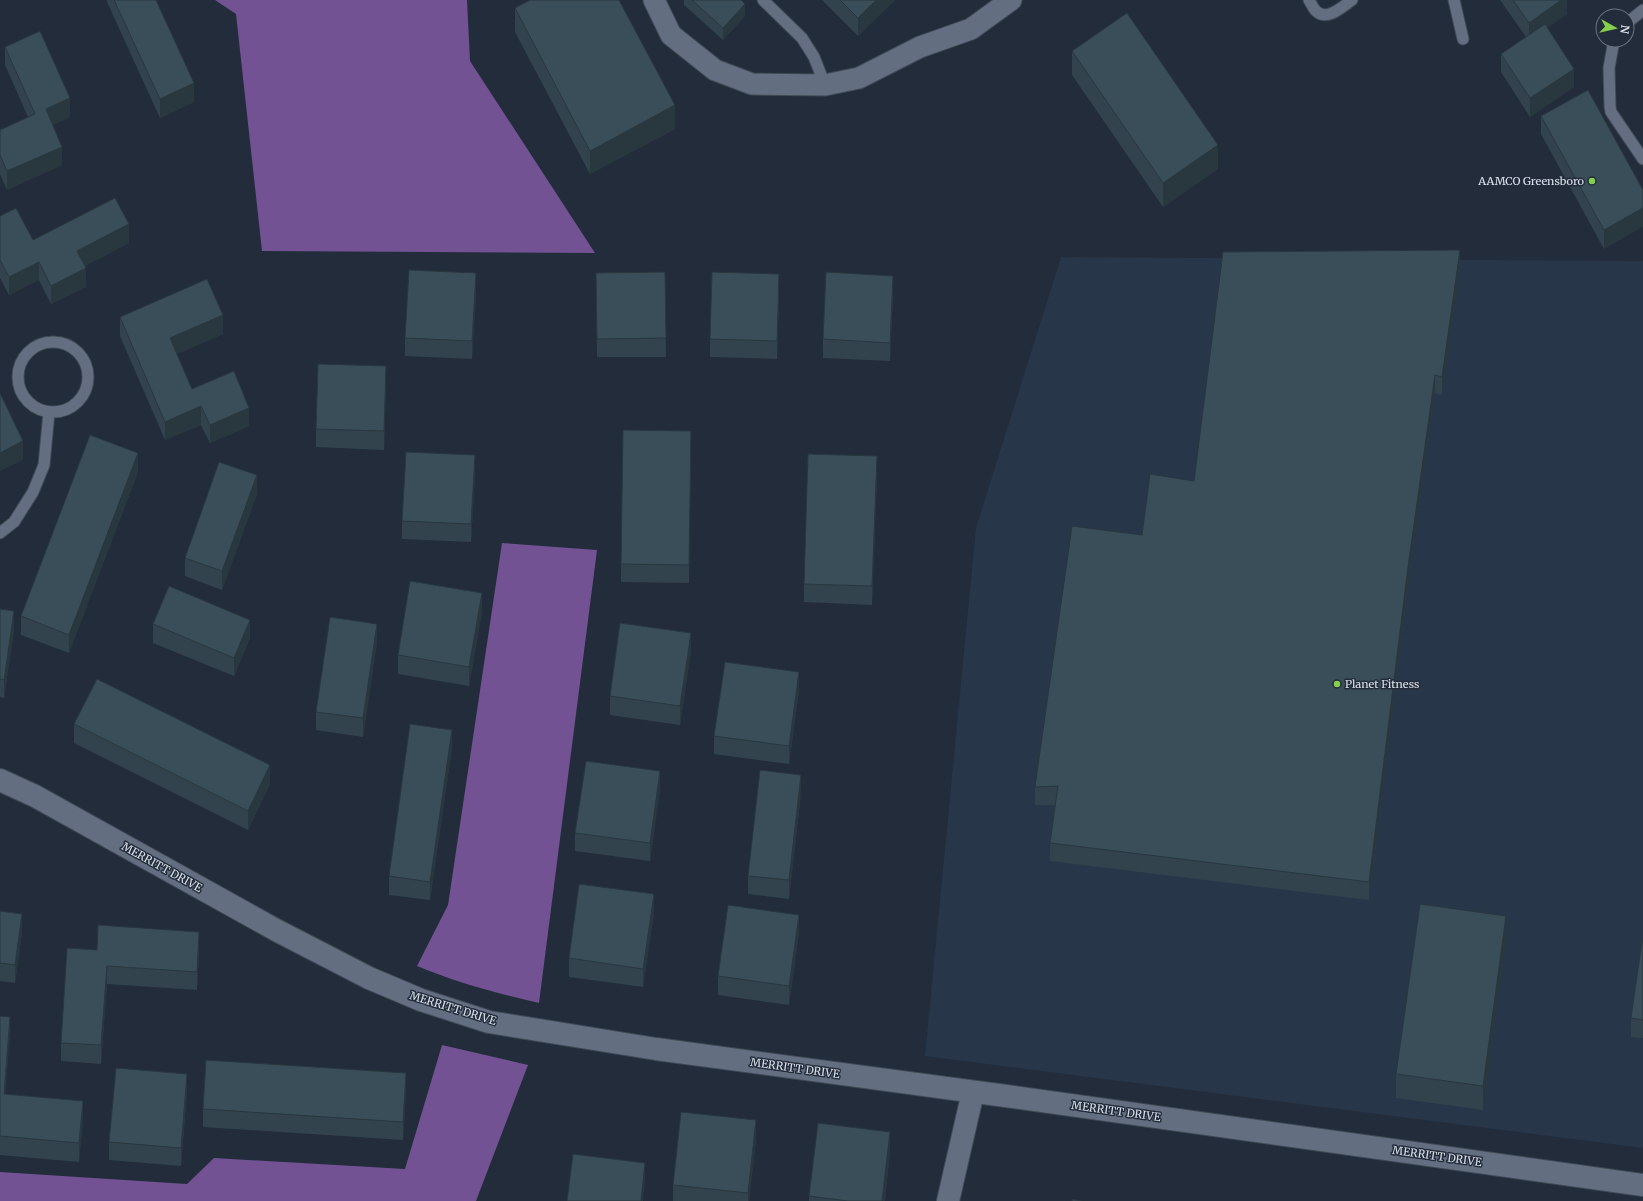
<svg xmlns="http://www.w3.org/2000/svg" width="1643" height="1201" viewBox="0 0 1643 1201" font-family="Merriweather,serif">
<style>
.built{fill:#28364a}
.forest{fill:#725293}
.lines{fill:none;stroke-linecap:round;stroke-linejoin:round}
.lane-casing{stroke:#414956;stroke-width:13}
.street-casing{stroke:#414956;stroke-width:23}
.secondary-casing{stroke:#414956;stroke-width:24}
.lane{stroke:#636f80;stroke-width:11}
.street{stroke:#636f80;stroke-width:21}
.secondary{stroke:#636f80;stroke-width:22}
.wall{fill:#32434d}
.shaded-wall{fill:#29373e}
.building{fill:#3a4e59;stroke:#29373e}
.poi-dot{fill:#85cf4c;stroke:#222c3b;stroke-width:1.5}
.labels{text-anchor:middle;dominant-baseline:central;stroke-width:3;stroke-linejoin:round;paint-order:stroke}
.poi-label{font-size:11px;fill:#dbe1eb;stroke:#222c3b;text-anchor:end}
.street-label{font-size:11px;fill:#dbe1eb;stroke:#222c3b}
</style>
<rect width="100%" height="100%" fill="#222c3b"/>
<path class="built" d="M1061 257 1643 261V1148L925 1056 976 528Z"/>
<path class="forest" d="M215 0H467L470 61 595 253 262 251 236 14Z
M502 543 597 550 539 1003C496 993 458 983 417 966L448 905Z
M442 1045 528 1065 476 1201H0V1172L187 1184 214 1158 405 1169Z"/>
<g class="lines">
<g class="lane-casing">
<path id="lane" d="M763 0 802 38 814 57 825 85
M1309 0C1311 3 1313 8 1316 11 1327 22 1343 6 1352 0
M1454 0 1463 39
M1627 23 1643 10
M1614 40 1609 68 1610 107 1611 112 1643 159
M18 377a35 35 0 1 1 70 0a35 35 0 1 1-70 0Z
M0 533 14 522 33 492 44 465 49 412"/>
</g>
<g class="street-casing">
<path id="street" d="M654 0 671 35 715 70 752 84 825 85 859 78 920 47 971 29 1011 0"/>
</g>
<g class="secondary-casing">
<path id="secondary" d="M0 780 35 796 276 930 369 978 421 1000 489 1022 656 1049 1006 1096 1643 1185
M948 1201 973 1092"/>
</g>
<use href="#lane" class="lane"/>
<use href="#street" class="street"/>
<use href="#secondary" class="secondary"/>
</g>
<path class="wall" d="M107 0H156L194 102 160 118 107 2Z
M684 0H741L745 16 723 40 684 5Z
M822 0H895L858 36Z
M1500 0H1567V14L1547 28 1574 87 1530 117 1501 72V54L1526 37Z
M515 8 675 129 590 174 515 32Z
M5 47 70 117 52 125 62 165 7 190 0 174V130L28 117 5 65Z
M1072 51 1218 169 1163 207 1072 75Z
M1541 116 1643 190 1604 249 1541 134Z
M0 216 33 240 129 243 85 266 86 287 51 304 39 280 9 295 0 278Z
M1460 268 1442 395 1435 393 1408 585 1369 900 1050 861V843L1055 805H1035V787L1194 481Z
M665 272 666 357H597L596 273Z
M476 291 472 359 405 356V338Z
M779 292 777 359 710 357V339Z
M893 294 890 361 823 358V339Z
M120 317 223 334 177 354 192 389 249 426 210 443 201 425 165 440 120 336Z
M386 385 384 450 316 447V429Z
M691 449 689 583 621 582V564Z
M138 472 69 653 21 635V616Z
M475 473 471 542 402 539V521Z
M877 475 872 605 804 602V584Z
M257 494 222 590 185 576V558Z
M0 609 14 630 4 698 0 697Z
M482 612 469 686 398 674V655Z
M153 624 250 638 234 676 153 643Z
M377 642 363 737 316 730V712Z
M691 651 680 725 610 715V696Z
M799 691 789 764 714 754V736Z
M74 724 270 784 248 830 74 743Z
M452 748 430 900 389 895V876Z
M660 790 650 861 575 851V833Z
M801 793 789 899 748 894V876Z
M0 911 22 932 15 983 0 981Z
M654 913 643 987 569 977V958Z
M799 933 789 1005 718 995V976Z
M1506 940 1483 1110 1396 1098V1074Z
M1643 941V1038L1631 1037V1018Z
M97 950H199L197 990 107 984 101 1064 61 1061V1043Z
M0 1016 10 1035 5 1094 83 1119 79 1162 0 1155Z
M406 1091 403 1140 203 1127V1109Z
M187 1092 181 1166 109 1160V1142Z
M756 1139 749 1201H673V1185Z
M890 1150 885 1201H809V1196Z"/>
<path class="shaded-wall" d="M876 0H895L858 36V18Z
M1561 0H1567V14L1529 41V23Z
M745 4V16L723 40V28Z
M1574 69V87L1530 117V98Z
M194 83V102L160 118V99Z
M70 98V117L46 128V109Z
M675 105V129L590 174V151Z
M1218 145V169L1163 207V183Z
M62 147V165L7 190V171Z
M1643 208V227L1604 249V230Z
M129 224V243L77 270V251Z
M1460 250V268L1442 395V377Z
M39 262V280L9 295V277Z
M86 268V287L51 304V286Z
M476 273V291L472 359V341Z
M779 274V292L777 359V341Z
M893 276V294L890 361V343Z
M223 315V334L170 357V338Z
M386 366V385L384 450V431Z
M1435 375V393L1408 585 1369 900V882L1408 567Z
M201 406V425L165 440V422Z
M249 408V426L210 443V425Z
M23 441V460L0 471V453Z
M138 453V472L69 653V635Z
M475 455V473L471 542V524Z
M877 456V475L872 605V586Z
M257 475V494L222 590V571Z
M482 593V612L469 686V667Z
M14 611V630L4 698V680Z
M250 620V638L234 676V658Z
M377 624V642L363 737V718Z
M691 633V651L680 725V706Z
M799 672V691L789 764V746Z
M452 730V748L430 900V882Z
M270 765V784L248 830V811Z
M660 771V790L650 861V843Z
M801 775V793L789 899V880Z
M654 894V913L643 987V969Z
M22 914V932L15 983V965Z
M799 915V933L789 1005V986Z
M1506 916V940L1483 1110V1086Z
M199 932V950L197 990V972Z
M107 966V984L101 1064V1045Z
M10 1017V1035L4 1112V1094Z
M406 1073V1091L403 1140V1122Z
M187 1074V1092L181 1166V1148Z
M83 1101V1119L79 1162V1143Z
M756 1120V1139L749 1201H748V1193Z
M890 1132V1150L885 1201H882Z
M645 1163V1181L643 1201H641Z"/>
<path class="building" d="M114 0H156L194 83 160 99Z
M530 0H619L675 105 590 151 515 8Z
M692 0H741L745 4 723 28Z
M840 0H876L858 18Z
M1513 0H1561L1529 23Z
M1127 13 1218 145 1163 183 1072 51Z
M1545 24 1574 69 1530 98 1501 54Z
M40 31 70 98 46 109 62 147 7 171 0 155V130L35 114 5 47Z
M1588 90 1643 190V208L1604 230 1541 116Z
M115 198 129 224 77 251 86 268 51 286 39 262 9 277 0 260V216L16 208 33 240Z
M1460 250 1442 377 1435 375 1408 567 1369 882 1050 843 1058 786 1035 787 1072 526 1142 535 1150 474 1194 481 1223 252Z
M409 270 476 273 472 341 405 338Z
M665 272 666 338 597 339 596 273Z
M712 272 779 274 777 341 710 339Z
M826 272 893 276 890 343 823 339Z
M207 279 223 315 170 338 192 389 234 371 249 408 210 425 201 406 165 422 120 317Z
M318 364 386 366 384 431 316 429Z
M0 393 23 441 0 453Z
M623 430 691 431 689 565 621 564Z
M90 435 138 453 69 635 21 616Z
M406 452 475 455 471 524 402 521Z
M808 454 877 456 872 586 804 584Z
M219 462 257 475 222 571 185 558Z
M410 581 482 593 469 667 398 655Z
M169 586 250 620 234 658 153 624Z
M0 609 14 611 4 680 0 679Z
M330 617 377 624 363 718 316 712Z
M620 623 691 633 680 706 610 696Z
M725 662 799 672 789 746 714 736Z
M97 679 270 765 248 811 74 724Z
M410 724 452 730 430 882 389 876Z
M586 761 660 771 650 843 575 833Z
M760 770 801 775 789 880 748 876Z
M579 884 654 894 643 969 569 958Z
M1420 904 1506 916 1483 1086 1396 1074Z
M728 905 799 915 789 986 718 976Z
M0 911 22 914 15 965 0 963Z
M98 925 199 932 197 972 107 966 101 1045 61 1043 67 948 97 950Z
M1642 941H1643V1020L1631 1018Z
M0 1016 10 1017 4 1094 83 1101 79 1143 0 1136Z
M206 1060 406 1073 403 1122 203 1109Z
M116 1068 187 1074 181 1148 109 1142Z
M681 1112 756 1120 748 1193 673 1185Z
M818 1123 890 1132 882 1201H848L809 1196Z
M573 1154 645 1163 641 1201H567Z
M1072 1199 1081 1201H1072Z"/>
<g class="poi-dot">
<circle cx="1592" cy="181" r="4"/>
<circle cx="1337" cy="684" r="4"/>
</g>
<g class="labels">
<g class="poi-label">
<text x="1584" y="181">AAMCO Greensboro</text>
<text x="1345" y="684" text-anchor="start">Planet Fitness</text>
</g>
<g class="street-label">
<text transform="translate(162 867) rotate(29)">MERRITT DRIVE</text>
<text transform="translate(453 1008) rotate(17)">MERRITT DRIVE</text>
<text transform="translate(795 1068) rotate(8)">MERRITT DRIVE</text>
<text transform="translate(1116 1111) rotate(8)">MERRITT DRIVE</text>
<text transform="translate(1437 1156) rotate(8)">MERRITT DRIVE</text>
</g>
</g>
<g transform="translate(1615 28) rotate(98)"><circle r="19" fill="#222c3b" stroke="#6c7481"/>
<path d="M0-3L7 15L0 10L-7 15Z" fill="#85cf4c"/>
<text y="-6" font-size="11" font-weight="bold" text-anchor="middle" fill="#dbe1eb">N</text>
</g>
</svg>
